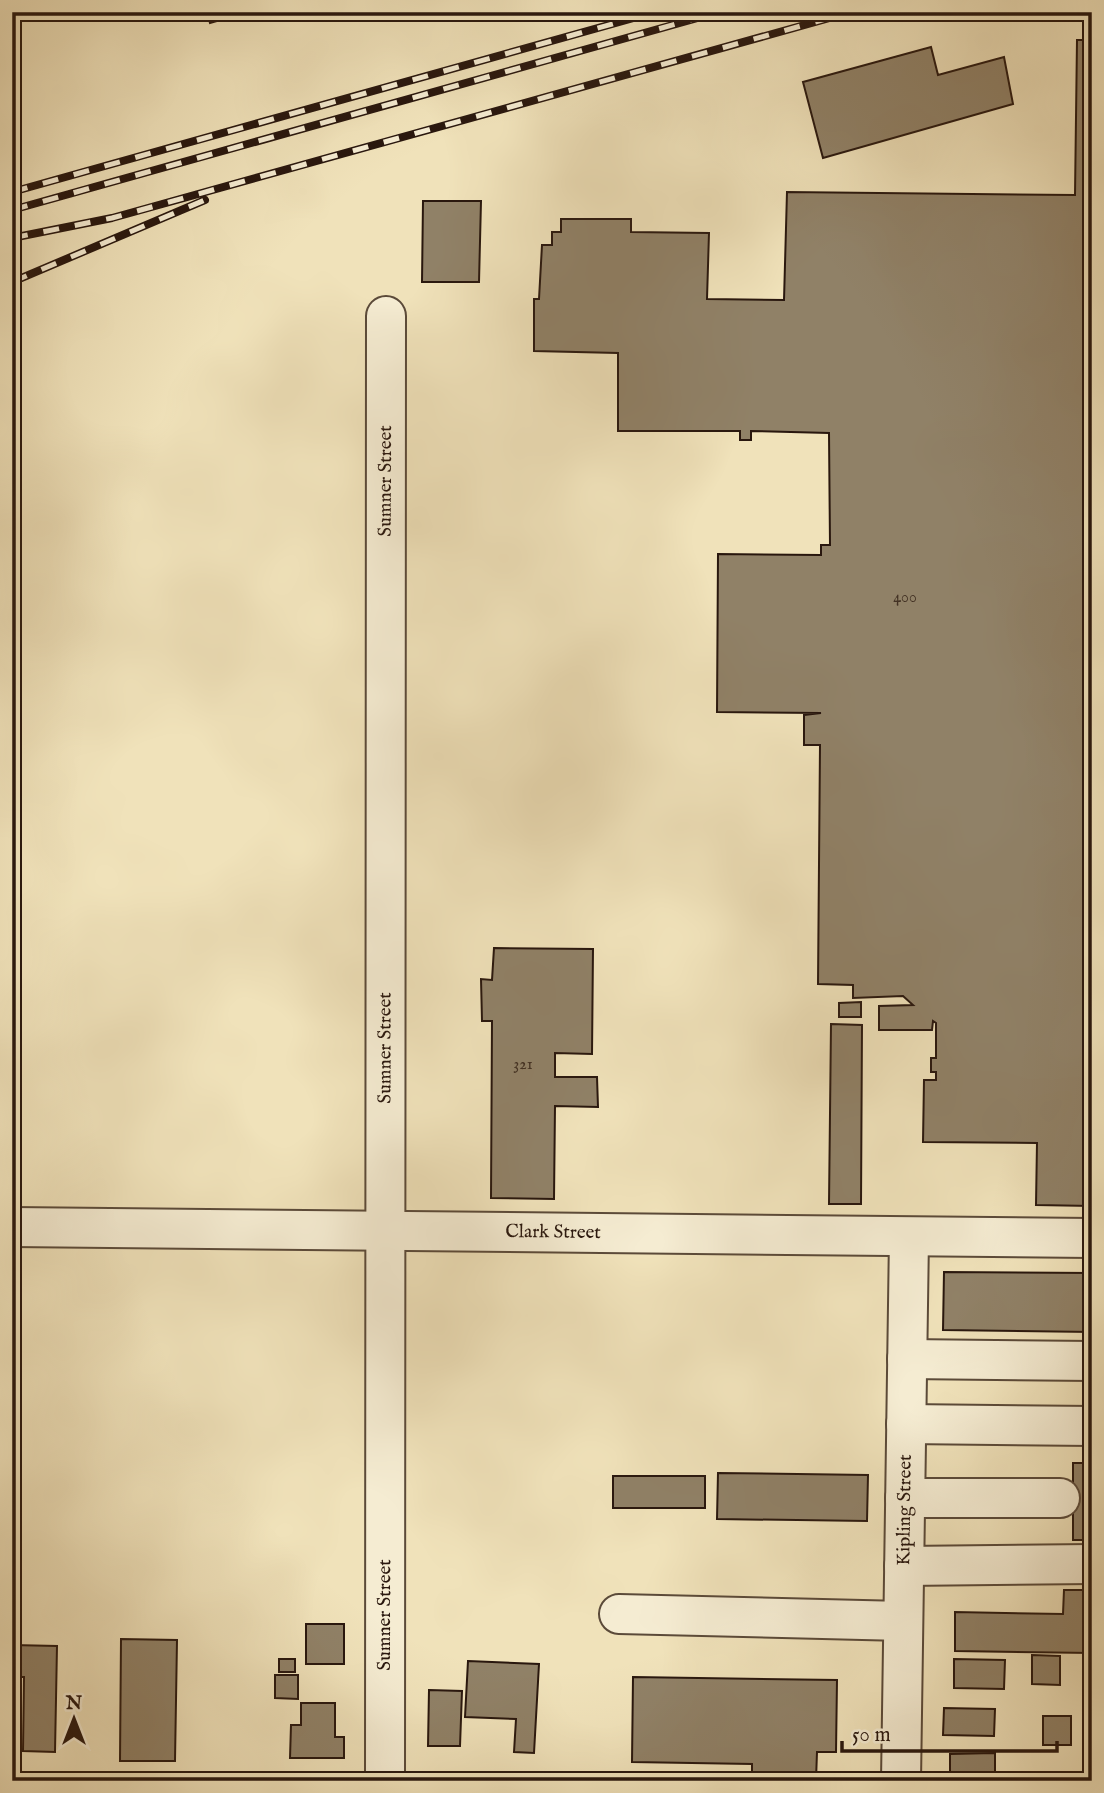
<svg xmlns="http://www.w3.org/2000/svg" width="1104" height="1793" viewBox="0 0 1104 1793" font-family="'IM FELL English',serif">
<style>
.building{fill:#908167;stroke:#29170e;stroke-width:2}
.lines{fill:none;stroke-linecap:round;stroke-linejoin:round}
.minor-casing{stroke:#5b4a39;stroke-width:42}
.minor{stroke:#f5ecd2;stroke-width:38}
.rail-casing{stroke:#29170e;stroke-width:8}
.rail{stroke:#f5ecd2;stroke-width:5;stroke-dasharray:16;stroke-linecap:butt}
.labels{text-anchor:middle;dominant-baseline:central;stroke-width:7;stroke-linejoin:round;paint-order:stroke}
.number-label{font-size:16px;fill:#433224}
.street-label{font-size:19px;fill:#29170e;stroke:#f5ecd2}
</style>
<rect width="100%" height="100%" fill="#f0e2ba"/>
<filter id="stains"><feTurbulence type="fractalNoise" baseFrequency=".00286" numOctaves="4"/><feColorMatrix values="0 0 0 0 .2 0 0 0 0 .09 0 0 0 0 .02 0 0 0 .5 -.17"/></filter>
<radialGradient id="worn" r=".72"><stop offset=".6" stop-color="#630" stop-opacity="0"/><stop offset="1" stop-color="#630" stop-opacity=".3"/></radialGradient>
<path class="building" d="M207 12H248L210 23Z
M1077 40H1092V1206L1036 1205 1037 1143 923 1142 924 1080H936V1072H931V1058H936V1023L933 1021 932 1030H879V1006L913 1005 903 996 853 998V985L818 984 820 745H804V715L821 713 717 712 718 554 821 555V545H830L829 433 751 431V440H740V431H618V353L534 351V299H539L542 245H552V232H561V219H631V232L709 233 707 299 784 300 787 192 1075 195Z
M931 47 938 75 1004 57 1013 104 823 158 803 82Z
M423 201H481L479 282H422Z
M494 948 593 949 592 1054 555 1053V1077H597L598 1107 555 1106 554 1199 491 1198 492 1021H482L481 979 492 980Z
M861 1002V1017H839V1003Z
M831 1024 862 1025 861 1204H829Z
M944 1272 1092 1273V1332L943 1330Z
M1073 1463H1092V1540H1073Z
M718 1473 868 1475 867 1521 717 1519Z
M613 1476H705V1508H613Z
M1064 1590H1092V1653L955 1651V1612L1063 1614Z
M306 1624H344V1664H306Z
M121 1639 177 1640 175 1761H120Z
M12 1645 57 1646 55 1752 23 1751 24 1677H12Z
M1032 1655 1060 1656V1685L1032 1684Z
M279 1659H295V1672H279Z
M954 1659 1005 1660 1004 1689 954 1688Z
M468 1661 539 1664 534 1753 514 1752 516 1719 465 1717Z
M275 1675H298V1699L275 1698Z
M633 1677 837 1680 836 1752H817L816 1780 752 1779V1764L632 1762Z
M429 1690 462 1691 460 1746H428Z
M301 1703H335V1737H344V1758H290L291 1725H301Z
M944 1708 995 1709 994 1736 943 1735Z
M1043 1716H1071V1745H1043Z
M995 1753V1781H950V1754Z
M1036 1772 1067 1773V1781H1035Z"/>
<g class="lines">
<g class="minor-casing">
<g id="minor">
<path id="s1" d="M12 1227 1092 1238"/>
<path d="M907 1359 1092 1361"/>
<path d="M906 1424 1092 1426"/>
<path d="M905 1498H1060"/>
<path d="M904 1566 1092 1564"/>
<path d="M619 1614 903 1621"/>
<path id="s2" d="M385 1781 386 316"/>
<path id="s3" d="M901 1781 909 1237"/>
</g>
</g>
<use href="#minor" class="minor"/>
<g class="rail-casing">
<path id="rail" d="M12 192 655 12
M12 210 719 12
M12 238 112 218 851 12
M12 282 205 200"/>
</g>
<use href="#rail" class="rail"/>
</g>
<g class="labels">
<g class="number-label">
<text x="905" y="598">400</text>
<text x="523" y="1065">321</text>
</g>
<g class="street-label">
<text stroke="none"><textPath href="#s2" startOffset="1300">Sumner Street</textPath></text>
<text stroke="none"><textPath href="#s2" startOffset="733">Sumner Street</textPath></text>
<text stroke="none"><textPath href="#s1" startOffset="541">Clark Street</textPath></text>
<text stroke="none"><textPath href="#s3" startOffset="271">Kipling Street</textPath></text>
<text stroke="none"><textPath href="#s2" startOffset="166">Sumner Street</textPath></text>
</g>
</g>
<rect width="1104" height="1793" fill="none" stroke="#f0e2ba" stroke-width="42"/>
<rect x="14" y="14" width="1076" height="1765" fill="none" stroke="#29170e" stroke-width="3.5"/>
<rect x="21" y="21" width="1062" height="1751" fill="none" stroke="#29170e" stroke-width="2"/>
<g transform="translate(74 1719)" stroke="#f5ecd2" stroke-width="5" paint-order="stroke">
<path d="M0-5L12 26L0 18L-12 26Z" fill="#29170e"/>
<text y="-10" font-size="19" font-weight="bold" text-anchor="middle" fill="#29170e">N</text>
</g>
<path d="M842 1741v10h215v-10" fill="none" stroke="#29170e" stroke-width="3.5"/>
<text x="852" y="1741" font-size="21" fill="#29170e" stroke="#f5ecd2" stroke-width="5" paint-order="stroke">50 m</text>
<rect width="100%" height="100%" filter="url(#stains)"/>
<rect width="100%" height="100%" fill="url(#worn)"/>
</svg>
